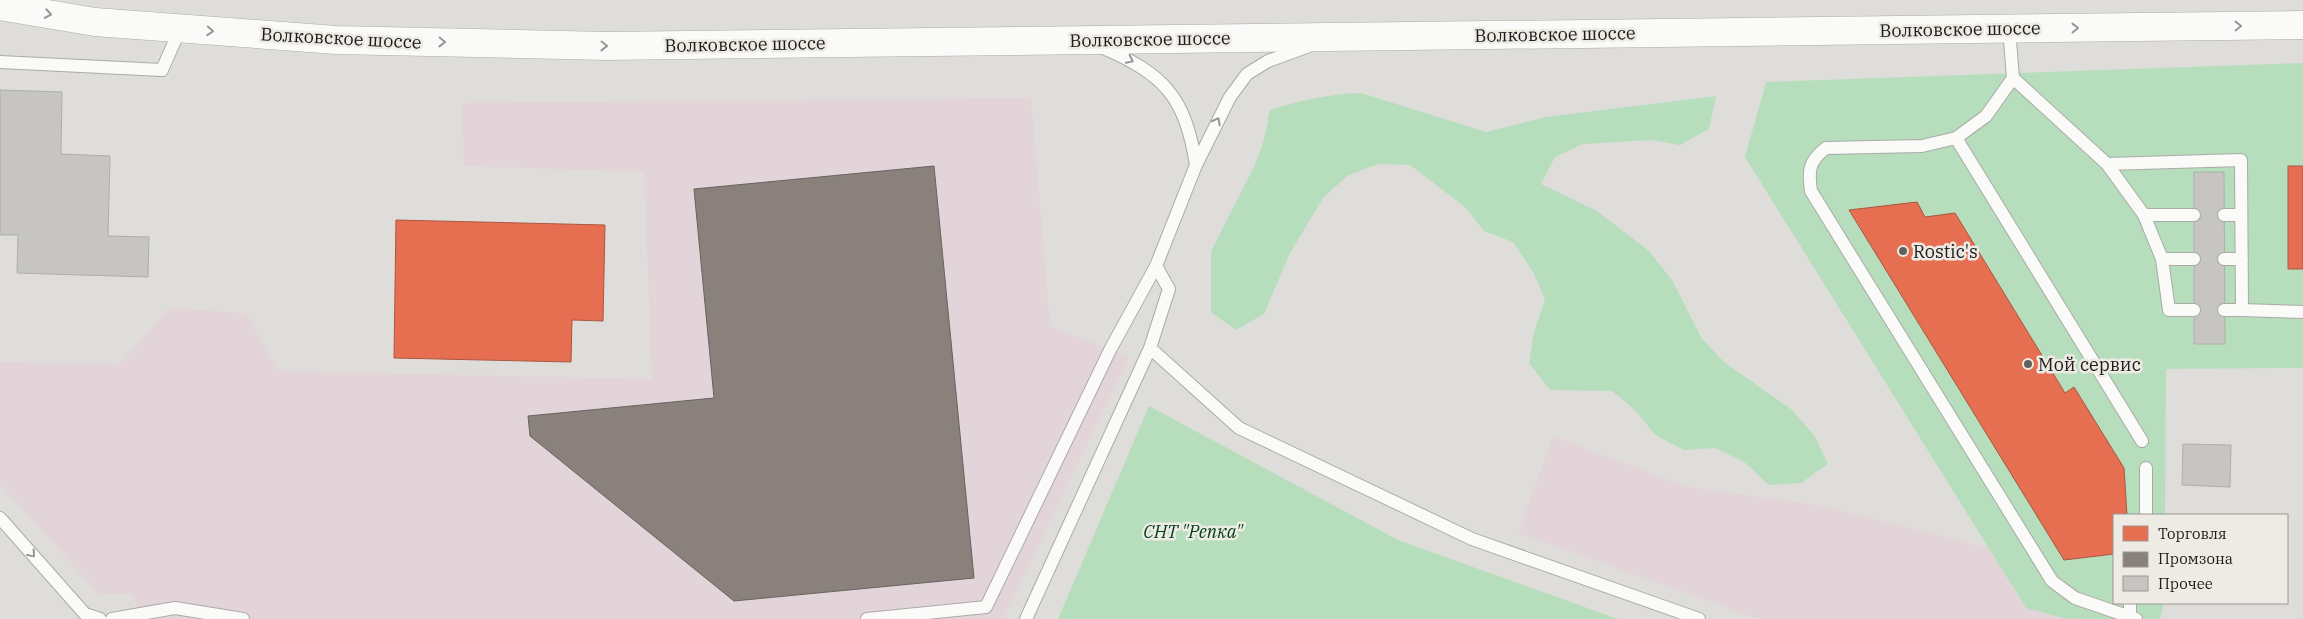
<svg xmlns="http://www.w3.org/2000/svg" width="2303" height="619" viewBox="0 0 2303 619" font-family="'IBM Plex Serif',serif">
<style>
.industrial{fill:#e2d4d9}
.green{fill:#b6debc}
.shops{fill:#e76f51;stroke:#aa5640}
.industry{fill:#8a817c;stroke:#69635f}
.building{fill:#c6c5c2;stroke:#afaeac}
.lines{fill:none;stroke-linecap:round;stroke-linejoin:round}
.service-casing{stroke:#abaaa7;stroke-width:14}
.secondary-casing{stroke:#abaaa7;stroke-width:29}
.service{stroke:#fafaf9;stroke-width:12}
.secondary{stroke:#fafaf9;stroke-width:28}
.oneway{stroke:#979695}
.poi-dot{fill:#61605d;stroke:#eeebe5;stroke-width:2}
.labels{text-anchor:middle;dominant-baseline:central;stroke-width:5;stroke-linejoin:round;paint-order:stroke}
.street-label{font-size:18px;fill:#1d1c1a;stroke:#eeebe5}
.poi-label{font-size:18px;fill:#1d1c1a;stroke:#eeebe5;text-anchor:start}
.park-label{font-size:18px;font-style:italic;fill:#004219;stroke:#eeebe5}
</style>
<rect width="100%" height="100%" fill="#dfddda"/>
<path class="industrial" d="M1031 98 1050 326 1129 357 1003 619H141L133 594H99L0 484V362L120 364 169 308 246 313 278 371 652 379 644 172 464 166 462 103Z
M1553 436 1685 486 1824 506 1988 548 2026 608 2067 619H1759L1518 533Z"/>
<path class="green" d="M2303 63V368L2166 369 2165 515H2114V603H2164L2160 619H2067L2026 608 1745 157 1766 82Z
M1361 93 1486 132 1546 117 1716 96 1709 129 1680 145 1651 140 1583 144 1555 157 1541 184 1597 211 1649 251 1672 280 1702 339 1724 362 1792 410 1814 435 1828 464 1801 483 1769 485 1743 461 1715 448 1684 450 1655 435 1636 411 1612 391 1550 390 1529 363 1534 332 1545 299 1533 272 1513 242 1484 231 1465 207 1410 165 1378 164 1347 176 1323 198 1290 253 1264 314 1236 330 1211 312V251L1254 167 1264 140 1270 110C1301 100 1329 94 1361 93Z
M1149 406 1398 540 1618 619H1058Z"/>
<path class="shops" d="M2288 166H2303V269H2288Z
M1917 202 1925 217 1955 213 2065 393 2074 387 2124 468 2127 515H2114V554L2064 560 1849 210Z
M396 220 605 225 603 321 572 320 571 362 394 358Z"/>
<path class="industry" d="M934 166 974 578 734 601 530 436 528 416 714 398 694 189Z"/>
<path class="building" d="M0 90 62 92 61 154 110 156 108 236 149 237 148 277 17 273 18 235H0Z
M2194 172H2224L2225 344H2194Z
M2183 444 2231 445 2230 487 2182 485Z"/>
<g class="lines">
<g class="service-casing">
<path id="service" d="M2009 28 2013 78 2107 164 2241 160 2242 310 2303 312
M1101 47C1164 74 1185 96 1196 165
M0 62 162 70 180 29
M2013 78 1986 116 1956 138 1922 146 1826 148C1809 161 1808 170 1811 191L2052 581 2075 598 2136 619
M1956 138 2142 441
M2107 164 2144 215 2162 259 2169 310H2194
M2144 215H2194
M2224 215H2241
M2162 259H2194
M2224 259H2242
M2224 310H2242
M1150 348 1239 428 1472 539 1699 619
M2146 515V468
M0 518 85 614 100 619
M112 619 175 608 243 619
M867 619 986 607 1110 350 1156 266
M1026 619 1150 348 1169 289 1156 266 1196 165 1230 97 1247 74 1268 61 1309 46
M2130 619V603"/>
</g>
<g class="secondary-casing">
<path id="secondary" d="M0 6 95 22 336 40 607 46 2303 25"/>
</g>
<use href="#service" class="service"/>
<use href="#secondary" class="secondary"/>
</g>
<defs><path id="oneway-chevron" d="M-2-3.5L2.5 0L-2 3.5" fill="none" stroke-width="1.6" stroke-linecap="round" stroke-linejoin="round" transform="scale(1.25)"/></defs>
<g class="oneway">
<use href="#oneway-chevron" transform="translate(48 14) rotate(10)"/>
<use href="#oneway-chevron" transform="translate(2238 26) rotate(-1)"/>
<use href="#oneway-chevron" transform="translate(2075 28) rotate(-1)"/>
<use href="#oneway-chevron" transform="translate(210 31) rotate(4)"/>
<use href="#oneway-chevron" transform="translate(442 42) rotate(1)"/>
<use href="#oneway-chevron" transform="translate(604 46) rotate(1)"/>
<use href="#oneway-chevron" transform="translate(1130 60) rotate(26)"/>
<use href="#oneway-chevron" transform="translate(1217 121) rotate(-63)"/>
<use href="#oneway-chevron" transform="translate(32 554) rotate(49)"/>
</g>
<g class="poi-dot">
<circle cx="1903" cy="251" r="5"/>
<circle cx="2028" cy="364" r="5"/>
</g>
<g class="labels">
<g class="street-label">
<text transform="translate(1960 29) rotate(-1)">Волковское шоссе</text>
<text transform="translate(1555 34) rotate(-1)">Волковское шоссе</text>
<text transform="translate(341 38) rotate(3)">Волковское шоссе</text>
<text transform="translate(1150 39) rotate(-1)">Волковское шоссе</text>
<text transform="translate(745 44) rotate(-1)">Волковское шоссе</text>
</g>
<g class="poi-label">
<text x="1913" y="251">Rostic's</text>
<text x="2038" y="364">Мой сервис</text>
</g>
<g class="park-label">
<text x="1193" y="531">СНТ "Репка"</text>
</g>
</g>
<rect x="2113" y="514" width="175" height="90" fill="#eeebe5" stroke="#9a9894"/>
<rect x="2123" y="526" width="25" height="15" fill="#e76f51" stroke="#9a9894"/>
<text x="2158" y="539" font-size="15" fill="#1d1c1a">Торговля</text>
<rect x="2123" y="552" width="25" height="15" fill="#8a817c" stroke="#9a9894"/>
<text x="2158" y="564" font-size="15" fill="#1d1c1a">Промзона</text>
<rect x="2123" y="576" width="25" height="15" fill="#c6c5c2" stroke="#9a9894"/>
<text x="2158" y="589" font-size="15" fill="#1d1c1a">Прочее</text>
</svg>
